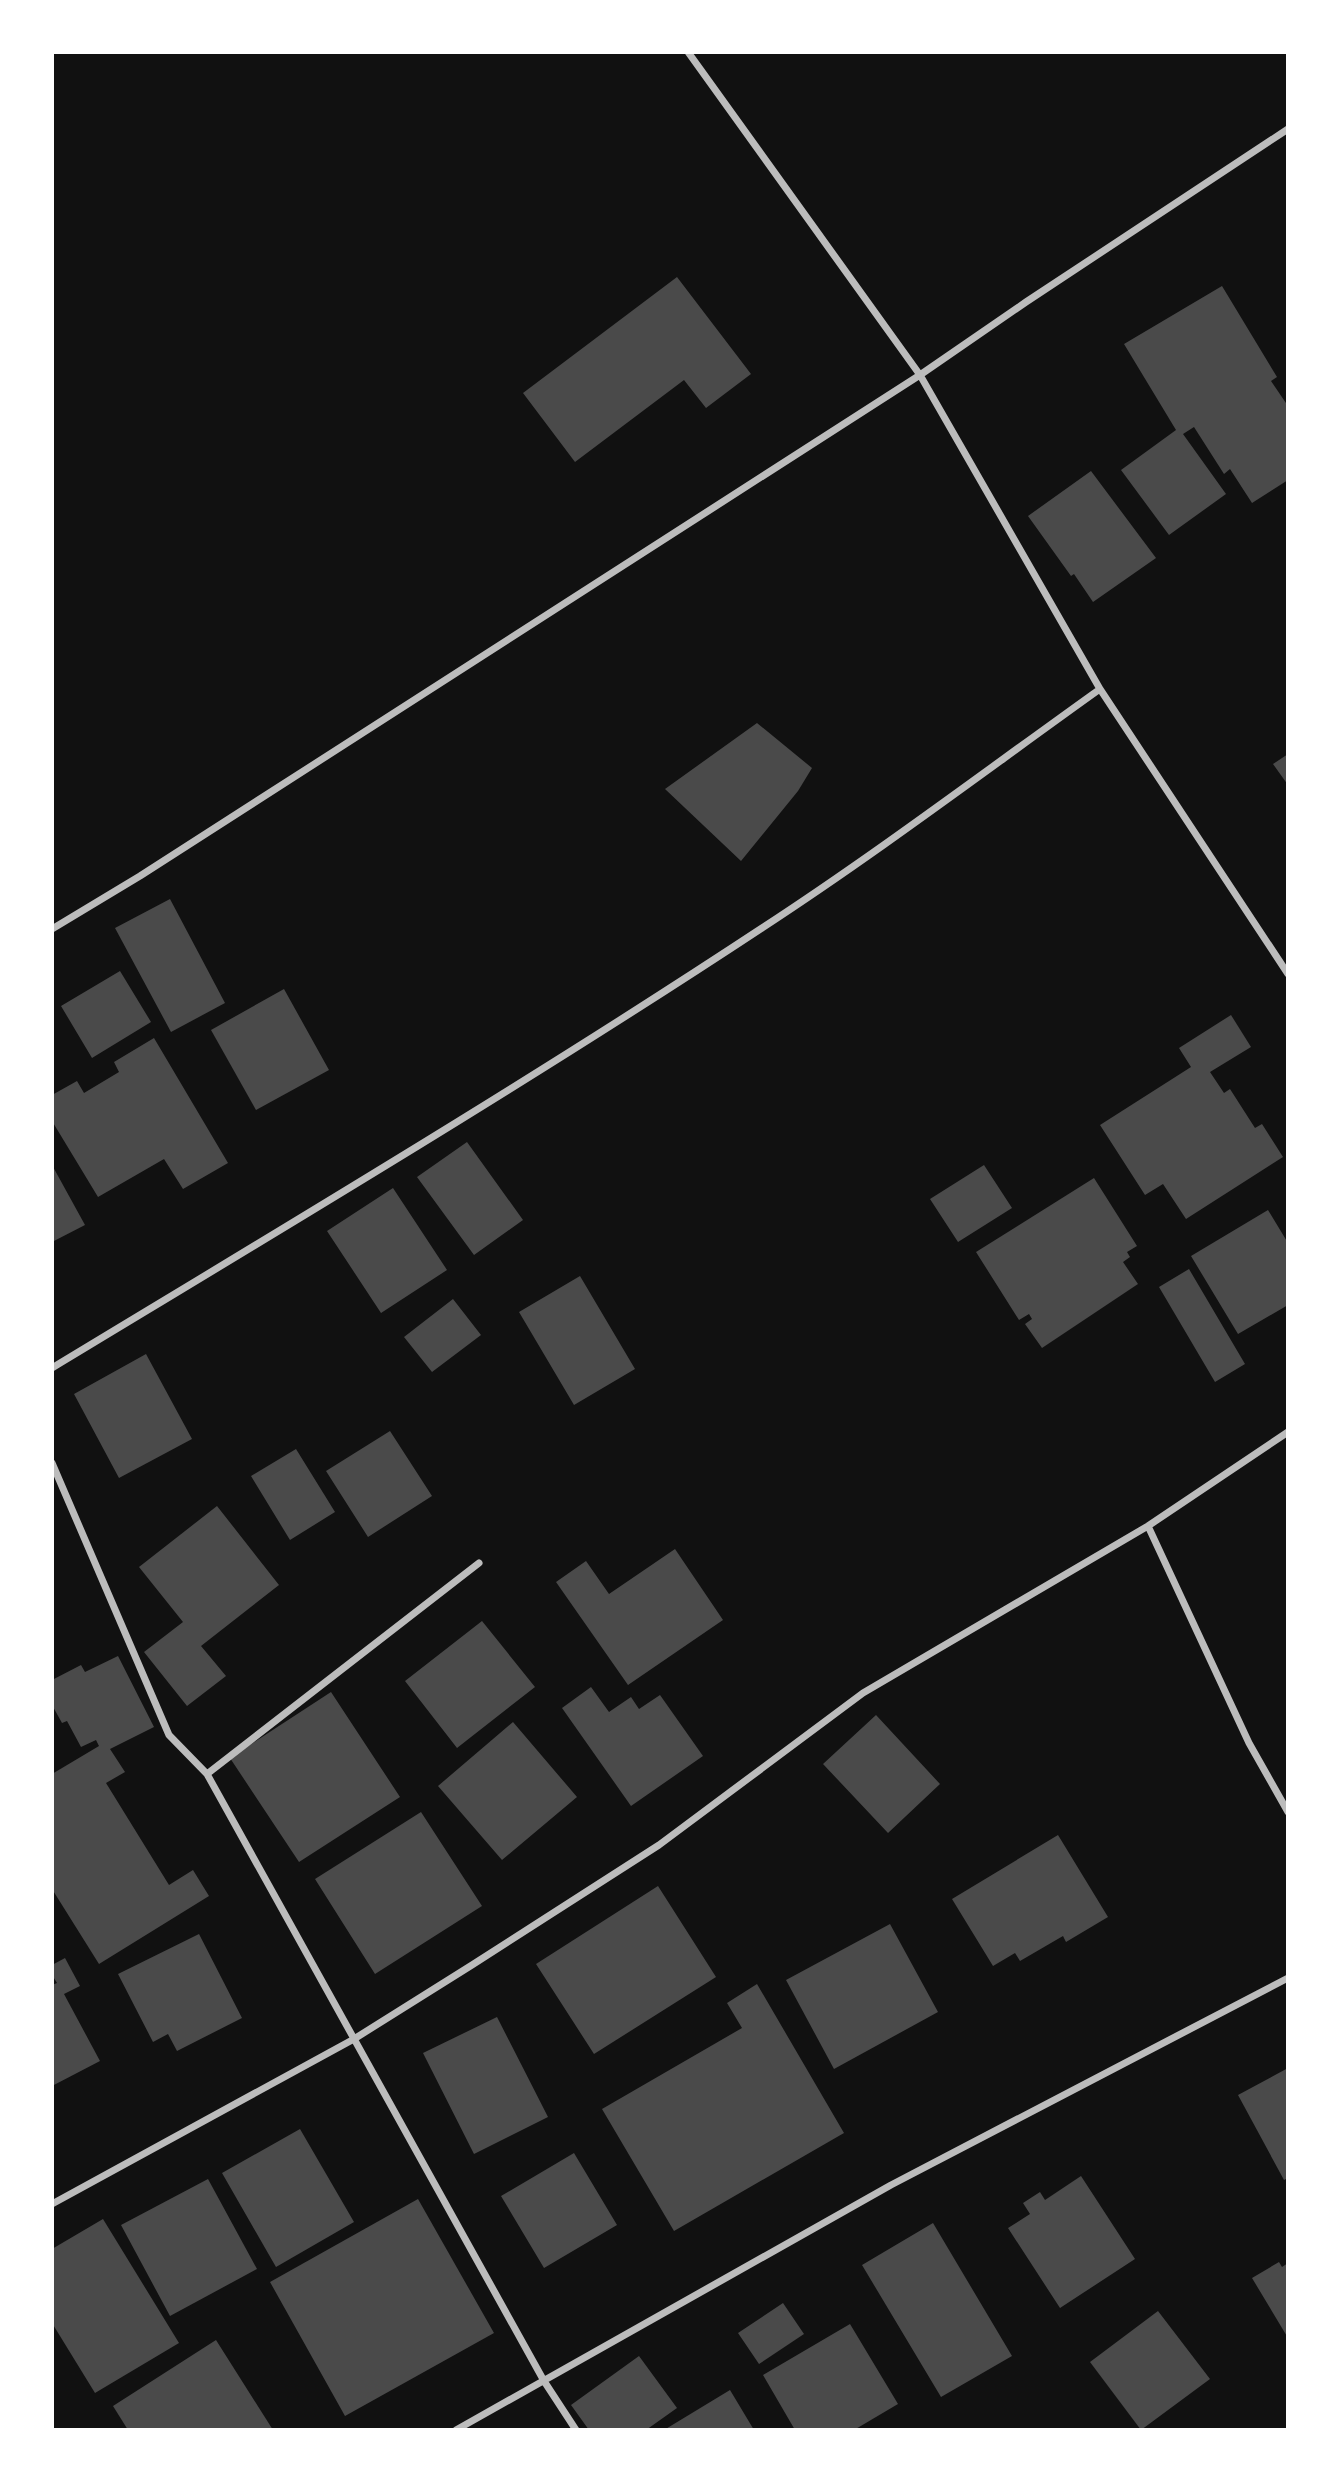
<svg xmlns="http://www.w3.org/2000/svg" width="1340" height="2482" viewBox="0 0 1340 2482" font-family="'PT Serif',serif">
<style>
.building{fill:#4a4a4a}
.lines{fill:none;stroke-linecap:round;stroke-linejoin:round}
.minor{stroke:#bcbcbc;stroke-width:7}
</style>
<rect width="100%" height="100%" fill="#111"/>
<path class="building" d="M677 277 751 374 706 408 684 380 575 462 523 393Z
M1222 286 1277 377 1271 381 1288 406V480L1252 503 1230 469 1224 474 1194 427 1183 434 1226 494 1169 535 1121 470 1176 430 1124 344Z
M1091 471 1156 558 1093 602 1074 574 1071 576 1028 516Z
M757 723 812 768 798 791 741 861 665 789Z
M1288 754V785L1273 764Z
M170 899 225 1003 171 1032 115 928Z
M120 971 151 1022 92 1058 61 1006Z
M284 989 329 1070 256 1110 211 1030Z
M1231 1015 1251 1047 1210 1072 1224 1093 1230 1089 1255 1128 1262 1124 1283 1157 1186 1219 1163 1184 1145 1195 1100 1125 1191 1067 1179 1048Z
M154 1038 228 1163 183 1189 164 1159 98 1197 52 1121V1095L77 1081 84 1093 119 1072 114 1062Z
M467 1142 523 1220 474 1255 417 1177Z
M52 1165 85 1225 52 1242Z
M984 1165 1012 1208 958 1242 930 1199Z
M1094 1178 1137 1246 1127 1252 1130 1257 1123 1262 1138 1284 1042 1348 1025 1324 1032 1319 1029 1314 1019 1320 976 1252Z
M393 1188 447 1270 381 1313 327 1231Z
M1268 1210 1288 1243V1305L1238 1334 1191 1256Z
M1189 1269 1245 1364 1215 1382 1159 1287Z
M580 1276 635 1369 574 1405 519 1312Z
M453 1299 481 1335 432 1372 404 1337Z
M146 1354 192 1439 119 1478 74 1394Z
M390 1431 432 1496 368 1537 326 1471Z
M296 1449 335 1512 290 1540 251 1476Z
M217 1506 279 1585 201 1646 226 1676 187 1706 144 1652 183 1622 139 1567Z
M675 1549 723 1620 628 1685 556 1582 586 1561 609 1594Z
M482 1621 535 1687 457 1748 405 1681Z
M118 1656 154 1727 110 1749 125 1772 106 1783 169 1885 193 1870 209 1896 99 1964 52 1889V1774L99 1746 96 1740 81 1747 67 1721 62 1723 52 1705V1680L81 1665 85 1672Z
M591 1687 609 1712 631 1697 639 1709 660 1695 703 1756 631 1806 562 1708Z
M331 1692 400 1797 299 1862 230 1758Z
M876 1715 940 1784 888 1833 823 1764Z
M513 1722 577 1797 502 1860 438 1786Z
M421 1812 482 1906 375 1974 315 1879Z
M1058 1835 1108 1917 1066 1942 1063 1936 1020 1961 1015 1953 993 1966 952 1899Z
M658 1886 716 1977 594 2054 536 1964Z
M890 1924 938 2012 834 2069 786 1980Z
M199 1934 242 2018 177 2051 168 2034 153 2042 118 1974Z
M65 1958 80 1986 64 1994 100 2061 52 2086V1985L57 1983 52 1975V1965Z
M757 1984 844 2133 674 2231 602 2109 742 2028 727 2003Z
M497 2017 548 2117 474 2154 423 2053Z
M1288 2068V2178L1284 2180 1238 2095Z
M300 2129 354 2222 276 2267 222 2173Z
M574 2153 617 2225 544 2268 501 2196Z
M1081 2176 1135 2259 1060 2308 1008 2228 1030 2214 1023 2203 1040 2192 1045 2200Z
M208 2179 257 2269 170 2316 121 2225Z
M418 2199 494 2333 345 2416 270 2282Z
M103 2219 179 2343 95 2393 52 2323V2249Z
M933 2223 1012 2356 941 2397 862 2265Z
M1279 2262 1282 2267 1288 2263V2338L1252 2278Z
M783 2303 804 2334 759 2364 738 2333Z
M1158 2311 1210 2379 1141 2430 1090 2362Z
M850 2324 898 2404 854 2430H795L763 2375Z
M216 2340 273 2430H128L113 2406Z
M639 2356 677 2408 646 2430H589L571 2405Z
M730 2390 754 2430H664Z"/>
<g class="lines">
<path class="minor" d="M1100 689 1288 974
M52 929 140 876 920 375 1026 302 1288 129
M52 1368C290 1224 530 1081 762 928 877 853 988 769 1100 689L920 375 688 52
M52 1463 169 1735 207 1774 544 2381 576 2430
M1148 1526 1249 1743 1288 1812
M207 1774 479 1563
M52 2204 354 2039 472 1965 659 1845 863 1693 1148 1526 1288 1432
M456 2430 891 2185 1288 1978"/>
</g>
<rect width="1340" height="2482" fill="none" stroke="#ffffff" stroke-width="108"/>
</svg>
